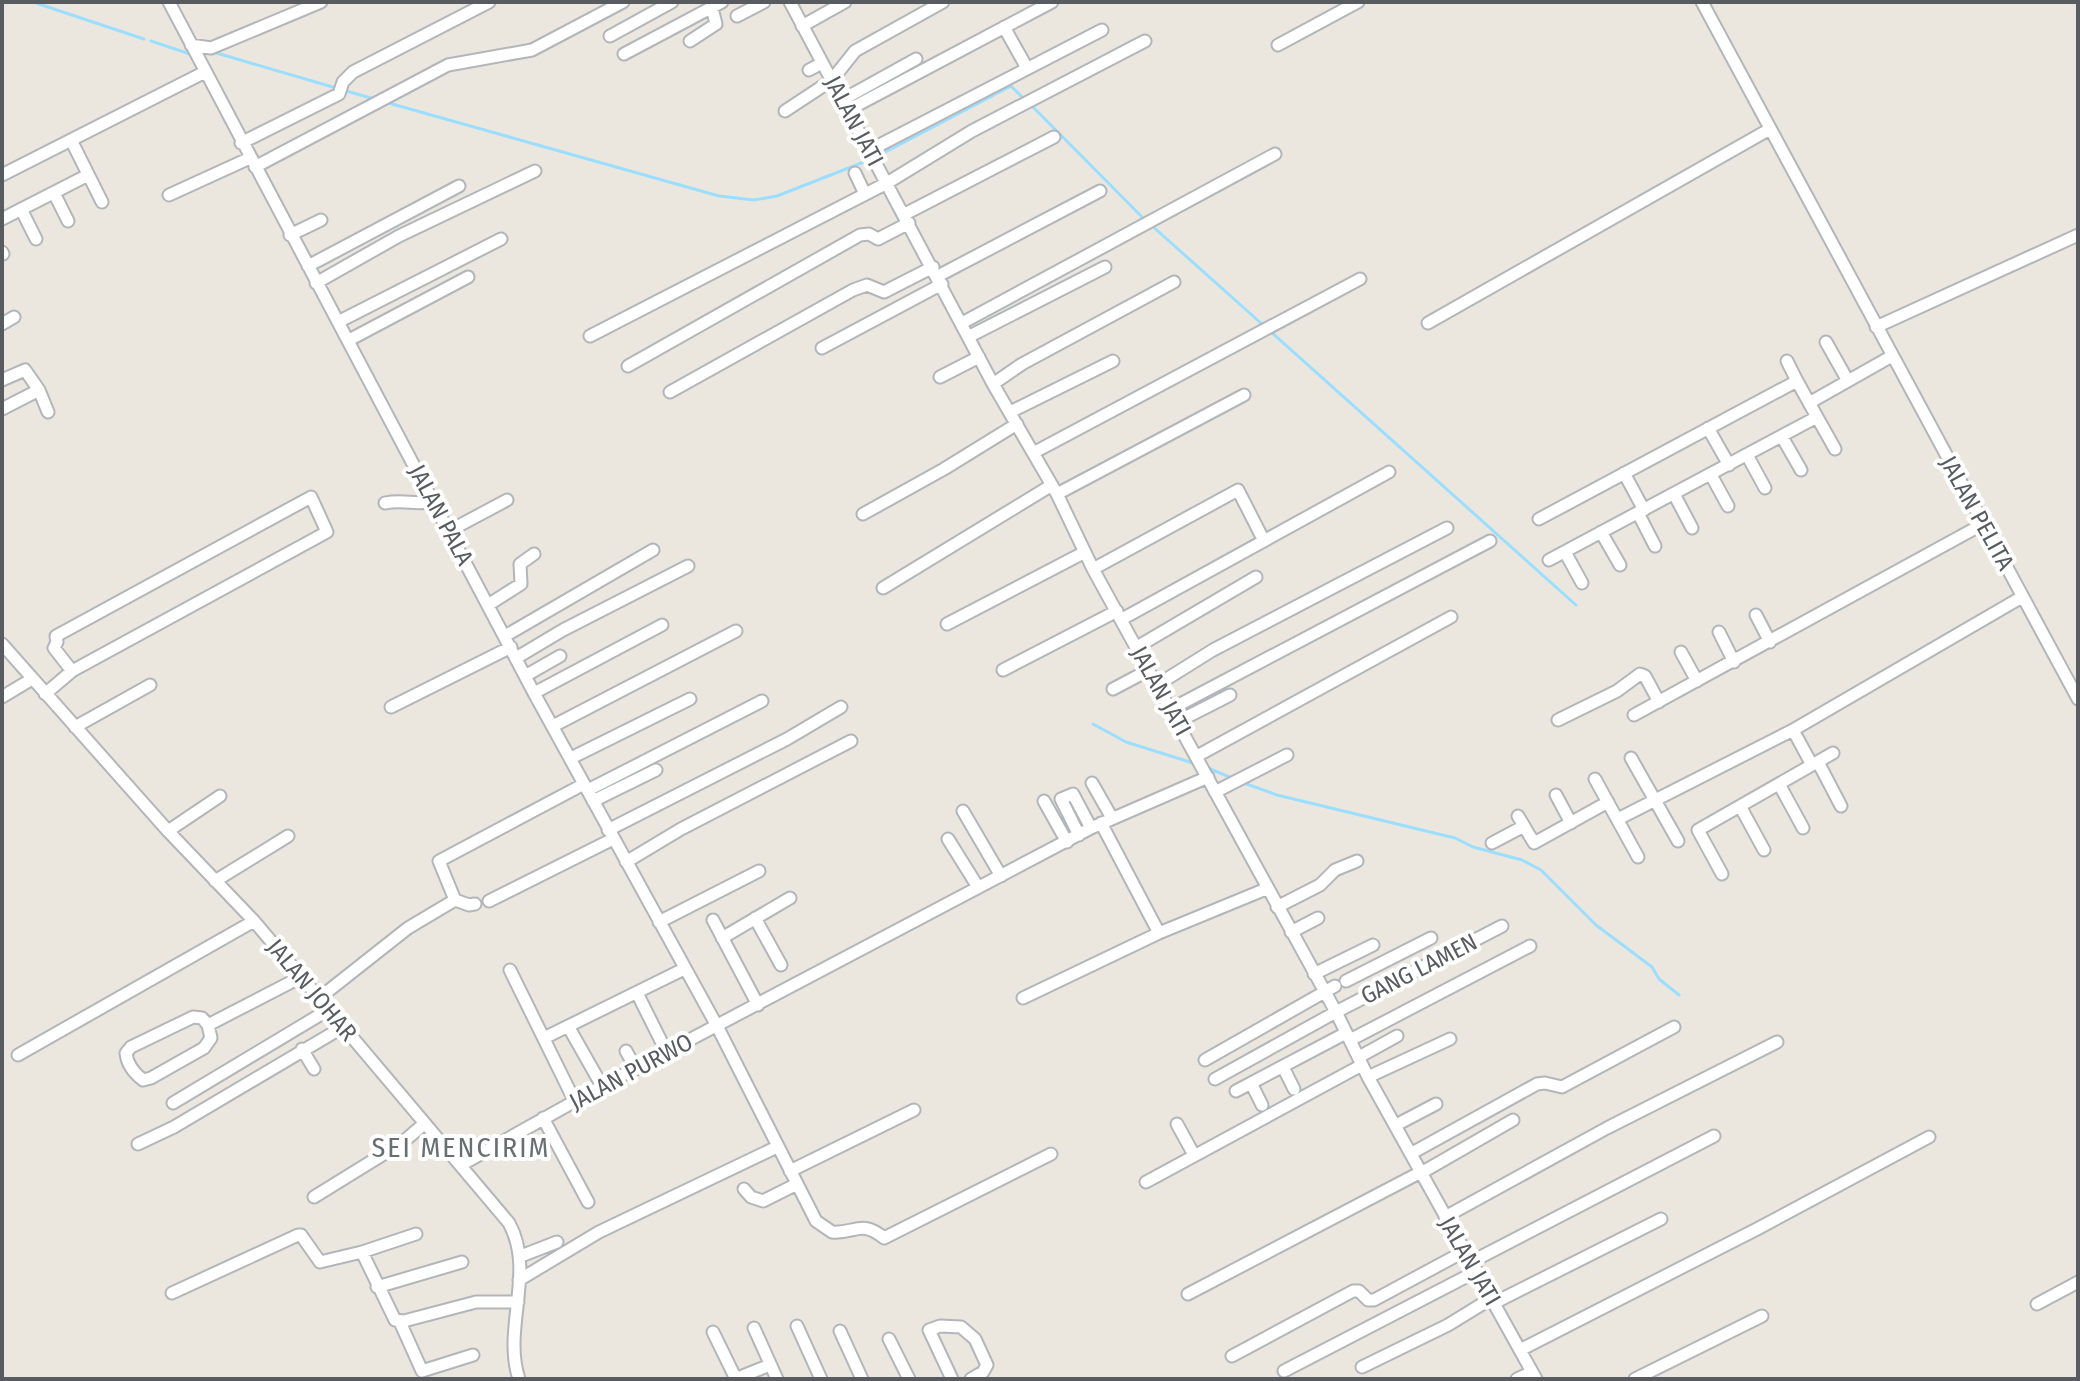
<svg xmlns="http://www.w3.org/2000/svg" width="2080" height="1381" viewBox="0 0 2080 1381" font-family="'Fira Sans Condensed',sans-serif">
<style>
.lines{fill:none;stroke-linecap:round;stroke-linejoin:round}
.stream{stroke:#9bdeff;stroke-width:3}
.minor-casing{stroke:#b2b6bb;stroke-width:15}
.minor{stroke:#fff;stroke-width:11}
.labels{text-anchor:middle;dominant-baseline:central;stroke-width:8;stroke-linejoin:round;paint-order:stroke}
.street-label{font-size:24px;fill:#585c61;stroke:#fff}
.quarter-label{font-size:28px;letter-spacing:2px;fill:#686f73;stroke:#fff}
</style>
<rect width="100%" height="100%" fill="#ece7de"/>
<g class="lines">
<path class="stream" d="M33 2 144 39
M151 41 190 54
M213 52 336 88
M343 90 374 99
M385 102 719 196 754 200 777 196 869 160
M1031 105 1144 219
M876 157 1011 86 1025 100
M1150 224 1263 325
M1269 330 1576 605
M1093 724 1126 742 1193 763
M1208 768 1234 779
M1241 782 1277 795 1455 838 1473 847 1522 860 1541 870 1596 925 1652 967 1659 979 1679 995"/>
<g class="minor-casing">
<path id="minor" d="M169 2 534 693 717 1026 816 1221 832 1232C855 1234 861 1219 884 1238L1051 1154
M790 2 993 384 1057 494 1093 569 1336 1012 1368 1077 1536 1379
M1702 2 2078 699
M737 16 764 2
M802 26 845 2
M1004 27 1027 68
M610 36 672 2
M690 41 716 24 712 8
M191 45 211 48 321 2
M1278 45 1358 2
M624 54 722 2
M809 70 822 63
M842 100 916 59
M848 110 1052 2
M785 111 832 80 855 51 943 2
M71 140 102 202
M241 143 339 94 343 82 353 72 489 2
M870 150 1102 30
M255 167 448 65 532 50 623 2
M855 173 865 194
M2 175 205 72
M54 193 68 221
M169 195 250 158
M21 209 36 239
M905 214 1054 137
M2 219 88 175
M290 235 321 220
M2 252 3 254
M308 266 459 186
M938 276 1100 191
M316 283 399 236 535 171
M338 322 501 239
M962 323 1275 154
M1428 323 1770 129
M2 324 14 317
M1876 327 2078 235
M590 336 887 183 972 131 1145 41
M968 337 1105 267
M349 340 468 277
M1826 342 1848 381
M822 348 942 284
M1787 361 1797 381
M628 366 860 235 869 234 878 239 909 223
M940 377 979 357
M2 380 25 370 39 390 2 409
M993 384 1022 364 1174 282
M39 390 48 412
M670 392 853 290 867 285 884 292 933 267
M1809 403 1892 356
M1010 412 1113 361
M1817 417 1835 449
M1708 428 1729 465
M1782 437 1801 470
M1033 453 1360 279
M1747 455 1765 488
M1624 473 1644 510
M1711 475 1728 506
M1057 494 1244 395
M1674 494 1692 528
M385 503C405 499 417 506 433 501
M1638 513 1655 546
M863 514 944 469 1017 424
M1539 519 1797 381 1817 417 1549 560
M449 531 507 500
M1601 532 1620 565
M1565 552 1582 583
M1093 569 1238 490 1264 541
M883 588 1052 485
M488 605 521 584 520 564 534 554
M1756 615 1770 642
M1122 619 1389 472
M947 624 1085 552
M1719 632 1734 662
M505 636 653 550
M2 644 168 831 254 921 509 1223C536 1272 502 1328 519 1379
M1137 647 1256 577
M1681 652 1697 681
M516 658 563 630 688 566
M1003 670 1117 611
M525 676 560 656
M1157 685 1213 650 1447 528
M1113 689 1149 670
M534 693 662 625
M45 694 72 671 327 532 311 497 56 636 57 642 54 648 72 671
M2 697 32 679
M391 707 511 647
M1171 709 1490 541
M1634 715 1983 524
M1558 720 1617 691 1640 674 1645 676 1659 702
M1177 722 1230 695
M553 726 736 631
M75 727 150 685
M1793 730 1812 765
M1197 756 1451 617
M571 758 690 699
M1631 758 1678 841
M1818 762 1841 806
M1595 779 1638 857
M1092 783 1112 818
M1779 784 1803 828
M588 790 762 701
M1215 792 1287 755
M1556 795 1571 823
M593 801 656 770
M1044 801 1067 842
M1740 806 1764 850
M963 811 1001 876
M1518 816 1534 843 1608 802
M1618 819 1793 730 2022 597
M1101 823 1159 933
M608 830 787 739 841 707
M168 831 220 796
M1079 835 1061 799 1073 794 1091 828
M948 839 978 887
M1492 843 1524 826
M626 862 681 829 851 741
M1722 874 1698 830 1833 753
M215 881 288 836
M455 900 439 861 584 784
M455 900 469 905 475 904
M489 901 613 839
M1277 907 1320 885 1335 870 1357 861
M755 918 781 965
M713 920 758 1005
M659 922 759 871
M1291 932 1318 918
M722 938 790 898
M510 970 575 1102
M1314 974 1373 945
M1346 981 1431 938
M637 993 667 1053
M1023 998 1159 933 1266 889
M318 999 408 928 455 900
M208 1025 211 1038 204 1048 151 1078 143 1080C134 1073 127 1064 126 1053L131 1047 193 1017 202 1018 208 1025 299 978
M568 1026 602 1086
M544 1038 684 969
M1350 1040 1530 946
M302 1049 314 1069
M626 1051 636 1069
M18 1055 254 921
M1359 1057 1397 1036
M1205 1060 1335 986
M1283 1067 1294 1089
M1368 1077 1450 1039
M1215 1079 1336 1012 1502 926
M1251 1083 1262 1105
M1236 1091 1346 1033
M173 1103 328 1010
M543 1118 588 1202
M1177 1124 1194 1155
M1396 1125 1436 1104
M138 1144 174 1127 343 1027
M1412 1153 1537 1084 1545 1083 1562 1087 1674 1027
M461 1165 602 1086 1091 828 1208 777
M790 1171 914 1110
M1421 1173 1513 1120
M1146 1182 1362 1065
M744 1189 751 1197 763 1201 797 1184
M314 1197 403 1142 424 1124
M1445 1217 1607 1128 1777 1042
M416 1234 362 1252 395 1320 404 1321 476 1302H518
M521 1256 557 1242
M1471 1262 1714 1136
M519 1280 599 1232 777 1147
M377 1287 462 1262
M172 1293 298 1235H301L320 1262 362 1252
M1188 1294 1421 1172
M1494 1303 1661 1219
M2037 1304 2078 1282
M400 1322 422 1371 473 1355
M797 1326 821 1379
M754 1328 777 1379
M840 1331 862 1379
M713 1332 736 1379
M889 1339 909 1379
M1520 1350 1757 1229 1929 1137
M1232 1356 1353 1291H1359L1368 1300H1374L1465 1251
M1362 1367 1448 1325 1492 1298
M1284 1371 1477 1271
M735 1379 770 1365
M952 1379 929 1330 940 1326 961 1327 975 1339 987 1365 983 1372 971 1379
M1517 1379 1532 1372
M1635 1379 1762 1316"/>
</g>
<use href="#minor" class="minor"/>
</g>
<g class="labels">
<g class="street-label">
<text transform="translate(854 121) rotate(62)">JALAN JATI</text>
<text transform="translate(1977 513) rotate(61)">JALAN PELITA</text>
<text transform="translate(441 515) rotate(62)">JALAN PALA</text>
<text transform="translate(1161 691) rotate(61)">JALAN JATI</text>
<text transform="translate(1419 969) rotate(-27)">GANG LAMEN</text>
<text transform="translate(312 990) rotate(50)">JALAN JOHAR</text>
<text transform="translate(631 1072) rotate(-28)">JALAN PURWO</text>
<text transform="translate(1470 1261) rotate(60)">JALAN JATI</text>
</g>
<g class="quarter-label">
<text x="461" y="1147">SEI MENCIRIM</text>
</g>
</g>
<rect width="2080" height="1381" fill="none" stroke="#585c61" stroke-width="8"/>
</svg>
